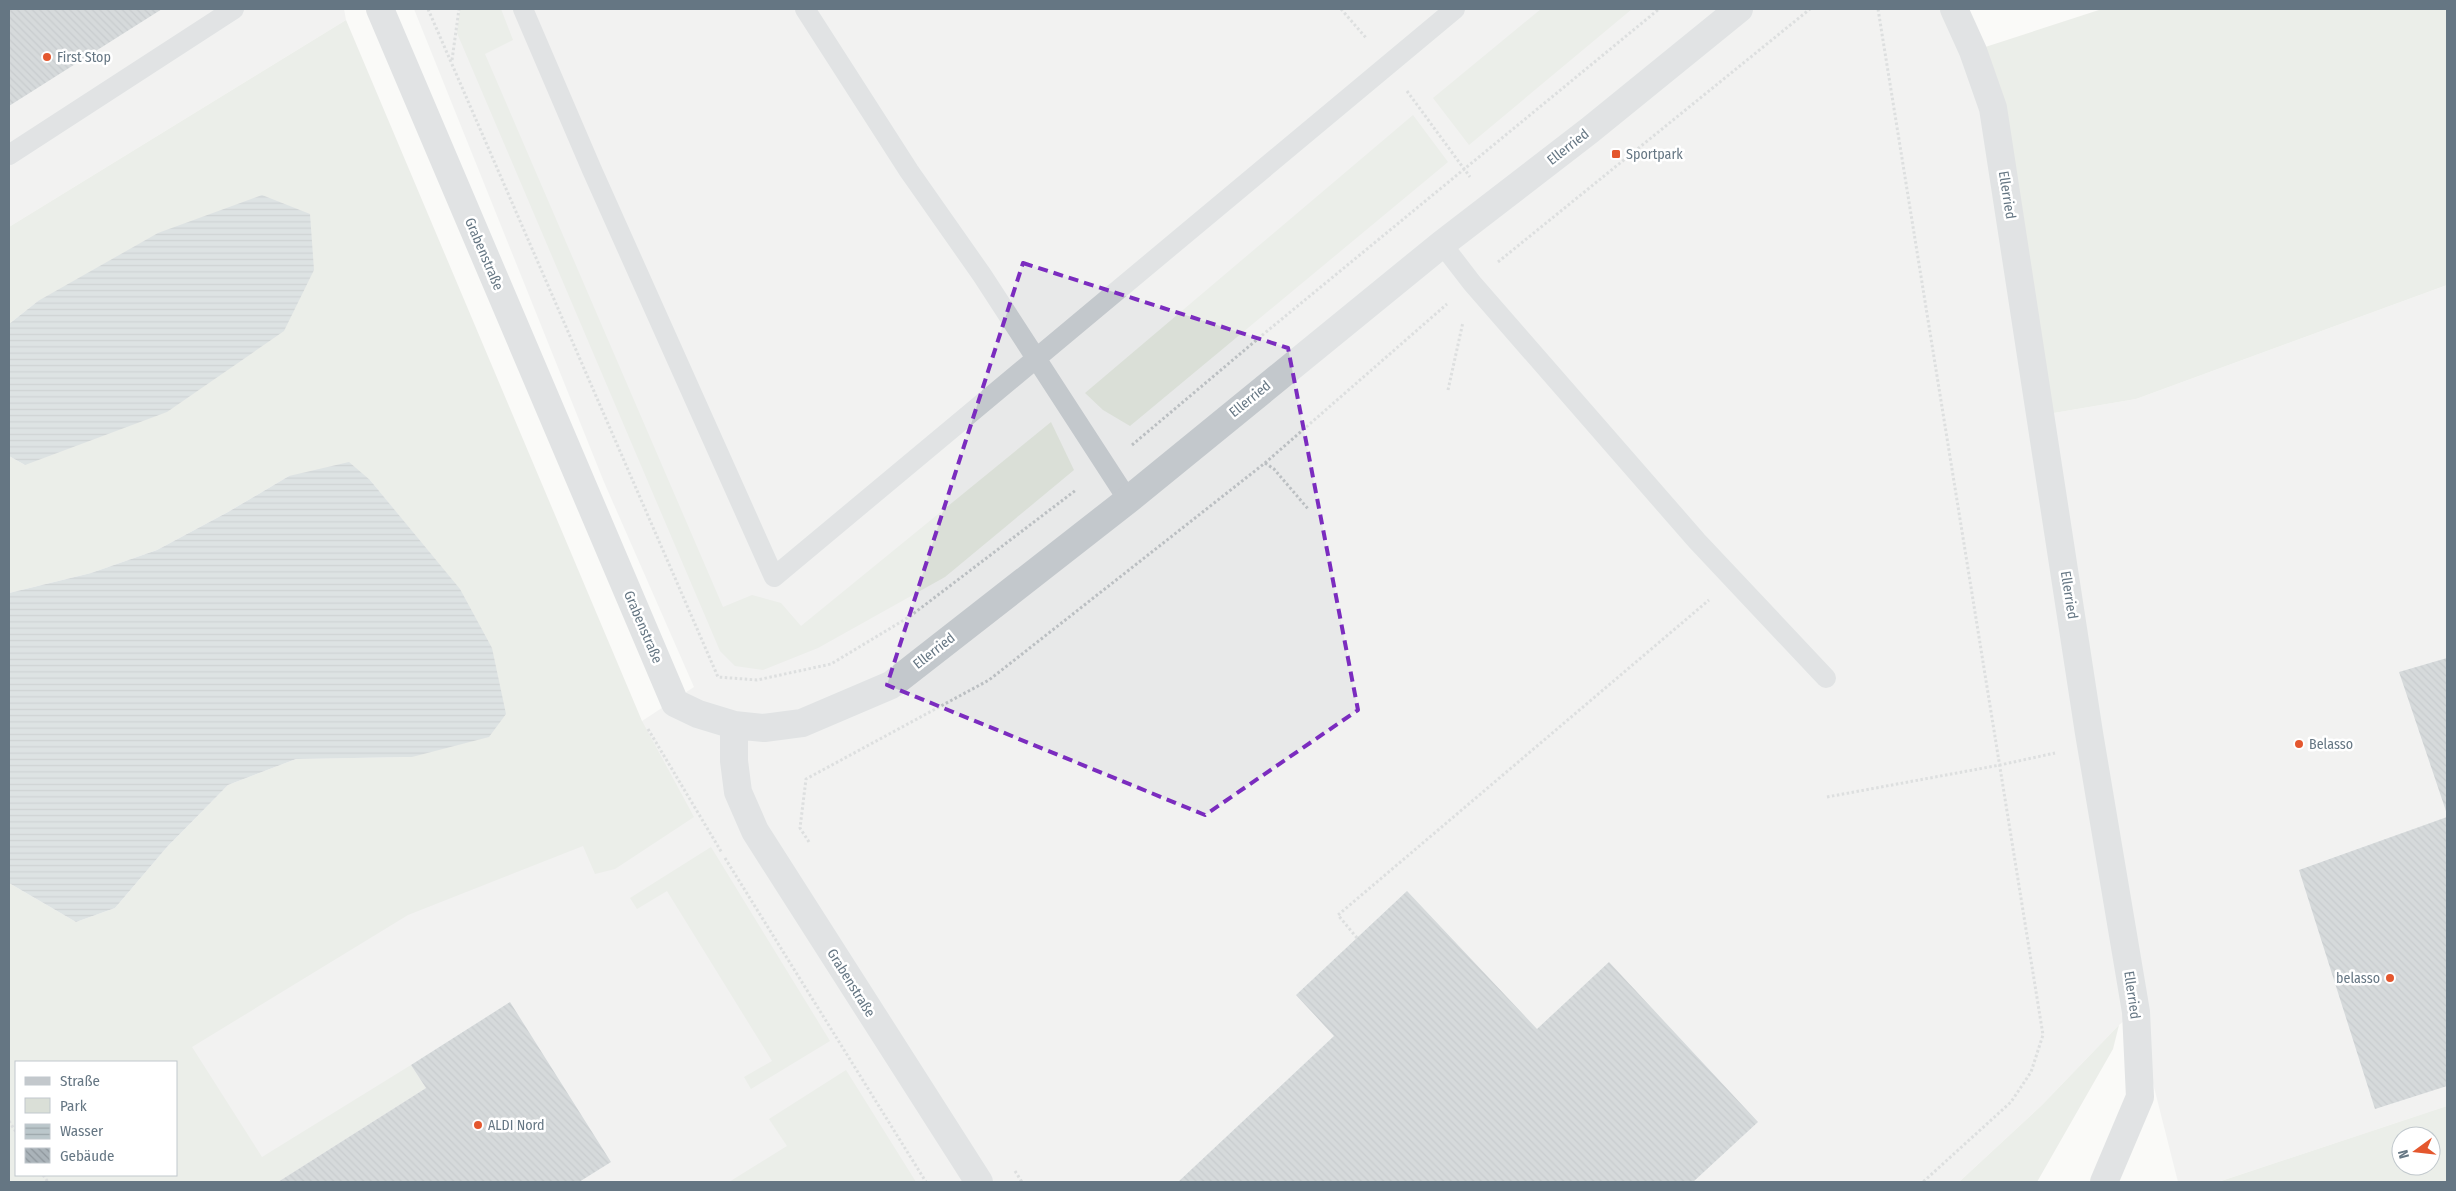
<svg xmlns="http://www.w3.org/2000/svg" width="2456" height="1191" viewBox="0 0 2456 1191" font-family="'Fira Sans Condensed',sans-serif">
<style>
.built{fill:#e8e9e9}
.green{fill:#dadfd7;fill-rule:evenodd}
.water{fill:url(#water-rules)}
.building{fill:url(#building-back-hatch)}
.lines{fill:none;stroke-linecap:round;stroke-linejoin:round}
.path{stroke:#bbbfc2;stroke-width:3;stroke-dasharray:2.5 2.5;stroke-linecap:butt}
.service{stroke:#c3c8cc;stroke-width:20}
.minor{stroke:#c3c8cc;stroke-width:28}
.marked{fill:none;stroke:#7b2cbf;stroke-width:4;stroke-dasharray:10 6;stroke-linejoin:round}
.poi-dot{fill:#e4572e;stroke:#fff;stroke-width:2}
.labels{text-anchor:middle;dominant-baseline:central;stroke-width:5;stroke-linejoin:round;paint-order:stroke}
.poi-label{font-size:14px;fill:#657683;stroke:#fff;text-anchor:start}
.street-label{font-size:14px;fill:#657683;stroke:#fff}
</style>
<defs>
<pattern id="water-rules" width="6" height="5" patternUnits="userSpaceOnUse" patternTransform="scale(1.25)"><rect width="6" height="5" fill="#bbc7cb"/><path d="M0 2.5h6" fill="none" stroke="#9ca6aa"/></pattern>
<pattern id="building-back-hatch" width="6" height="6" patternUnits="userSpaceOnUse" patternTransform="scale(1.25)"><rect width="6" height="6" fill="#aab3b9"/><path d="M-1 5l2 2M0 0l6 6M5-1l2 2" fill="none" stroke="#8e969c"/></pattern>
</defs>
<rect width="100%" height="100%" fill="#fafaf8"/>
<path class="built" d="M9 9H344L346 20 9 227Z
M414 9H1954L1973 51 2042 415 2136 399 2447 285V1106L2218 1182H2178L2135 1012 2119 1025 2042 1105 1959 1182H76L176 1175V1062H28L642 721 694 687 604 482Z"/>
<path class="green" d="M460 9H501L513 40 485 54 723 607 752 595 781 603 801 626 1051 422 1074 470 945 577 818 648 763 670 735 666 720 651 457 33Z
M1541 9H1632L1469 145 1433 98Z
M2102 9H2447V285L2136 399 2042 415 1973 51Z
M346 20 642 721 694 817 615 869 595 874 583 846 408 915 192 1047 262 1157 411 1065 426 1088 278 1182H9V883L76 922 115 908 167 847 228 785 296 759 412 757 459 589 370 480 289 476 228 512 157 550 91 573 9 593V456L25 465 38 301 9 324V227ZM16 1062H176V1175H16Z
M1413 115 1448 162 1130 426 1103 410 1085 393Z
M711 847 830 1041 751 1089 744 1077 772 1061 667 891 637 909 630 898Z
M2119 1025 2113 1049 2037 1182H1959L2042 1105Z
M846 1070 916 1182H729L787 1146 769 1119Z
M2447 1106V1182H2218ZM2401 1136H2431V1166H2401Z"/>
<path class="water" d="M262 195 310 214 314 270 284 331 167 412 25 465 9 456V324L38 301 158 233Z
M349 462 370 480 460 589 492 648 506 714 489 737 412 757 296 759 228 785 167 847 115 908 76 922 9 883V593L91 573 157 550 228 512 289 476Z"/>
<path class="building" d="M9 9H162L9 106Z
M2447 658V814L2399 672Z
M2447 817V1086L2375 1109 2299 870Z
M1407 891 1537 1029 1609 962 1758 1122 1693 1182H1178L1334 1036 1296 995Z
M510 1002 611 1162 579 1182H278L426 1088 411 1065Z"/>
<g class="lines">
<path class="path" d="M428 9 718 677 757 680 831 664 909 617 1076 490
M1341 9 1367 39
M1878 9 2043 1035 2031 1072 2011 1102 1923 1182
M452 60 459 9
M1407 91 1470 177
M1498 262 1810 9
M1448 390 1463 322
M1132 445 1266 332 1659 9
M1265 463 1274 469 1309 510
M648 729 722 853
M1827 797 2000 765 2055 753
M809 842 800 828 806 779 989 680 1265 463 1447 304
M725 858 926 1182
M1357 938 1338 915 1709 600
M9 1121 16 1132
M1015 1171 1022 1182
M43 1175 48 1182"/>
<path class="service" d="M523 9 592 170 774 577 1455 9
M805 9 909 171 982 275 1128 500
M9 155 234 9
M1442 244 1472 283 1697 541 1826 678"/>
<path class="minor" d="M380 9 675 703 698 714 734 725 764 728 802 723 891 685 1128 500 1442 244 1590 130 1739 9
M1954 9 1973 51 1993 108 2089 733 2136 1012 2140 1097 2104 1182
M734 725V761L738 792 755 831 979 1182"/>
</g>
<path d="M0 0H2456V1191H0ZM1023 263 1288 348 1358 710 1205 815 887 685Z" fill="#fafaf8" fill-opacity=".55" fill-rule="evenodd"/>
<path class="marked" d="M1023 263 1288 348 1358 710 1205 815 887 685Z"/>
<g class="poi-dot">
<circle cx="47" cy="57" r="5"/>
<rect x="1611" y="149" width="10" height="10" rx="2.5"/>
<circle cx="2299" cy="744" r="5"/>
<circle cx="2390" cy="978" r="5"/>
<circle cx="478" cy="1125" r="5"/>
</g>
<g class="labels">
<g class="poi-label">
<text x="57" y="57">First Stop</text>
<text x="1626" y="154">Sportpark</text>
<text x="2309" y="744">Belasso</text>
<text x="2380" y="978" text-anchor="end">belasso</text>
<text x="488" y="1125">ALDI Nord</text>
</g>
<g class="street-label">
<text transform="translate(1568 147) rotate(-38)">Ellerried</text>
<text transform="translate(2007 195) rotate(81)">Ellerried</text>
<text transform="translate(484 254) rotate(67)">Grabenstraße</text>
<text transform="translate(1250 399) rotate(-39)">Ellerried</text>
<text transform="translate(2069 595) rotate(81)">Ellerried</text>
<text transform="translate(643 627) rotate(67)">Grabenstraße</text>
<text transform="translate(934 651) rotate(-38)">Ellerried</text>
<text transform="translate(851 983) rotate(58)">Grabenstraße</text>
<text transform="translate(2132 995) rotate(82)">Ellerried</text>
</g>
</g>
<rect width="2456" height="1191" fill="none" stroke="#657683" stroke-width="20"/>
<rect x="15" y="1061" width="162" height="115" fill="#ffffff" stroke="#c1c8cd"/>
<rect x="25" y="1077" width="25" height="8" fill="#c3c8cc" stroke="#c1c8cd"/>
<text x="60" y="1086" font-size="15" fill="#657683">Straße</text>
<rect x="25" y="1098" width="25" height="15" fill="#dadfd7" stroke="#c1c8cd"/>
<text x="60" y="1111" font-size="15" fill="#657683">Park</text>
<rect x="25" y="1124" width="25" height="15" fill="url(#water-rules)" stroke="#c1c8cd"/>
<text x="60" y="1136" font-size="15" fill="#657683">Wasser</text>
<rect x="25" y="1148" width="25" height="15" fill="url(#building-back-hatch)" stroke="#c1c8cd"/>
<text x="60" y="1161" font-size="15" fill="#657683">Gebäude</text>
<g transform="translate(2416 1151) rotate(255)"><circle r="24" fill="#ffffff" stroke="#c1c8cd"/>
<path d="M0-4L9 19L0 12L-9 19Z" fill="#e4572e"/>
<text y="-8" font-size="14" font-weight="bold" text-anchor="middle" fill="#657683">N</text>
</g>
</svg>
